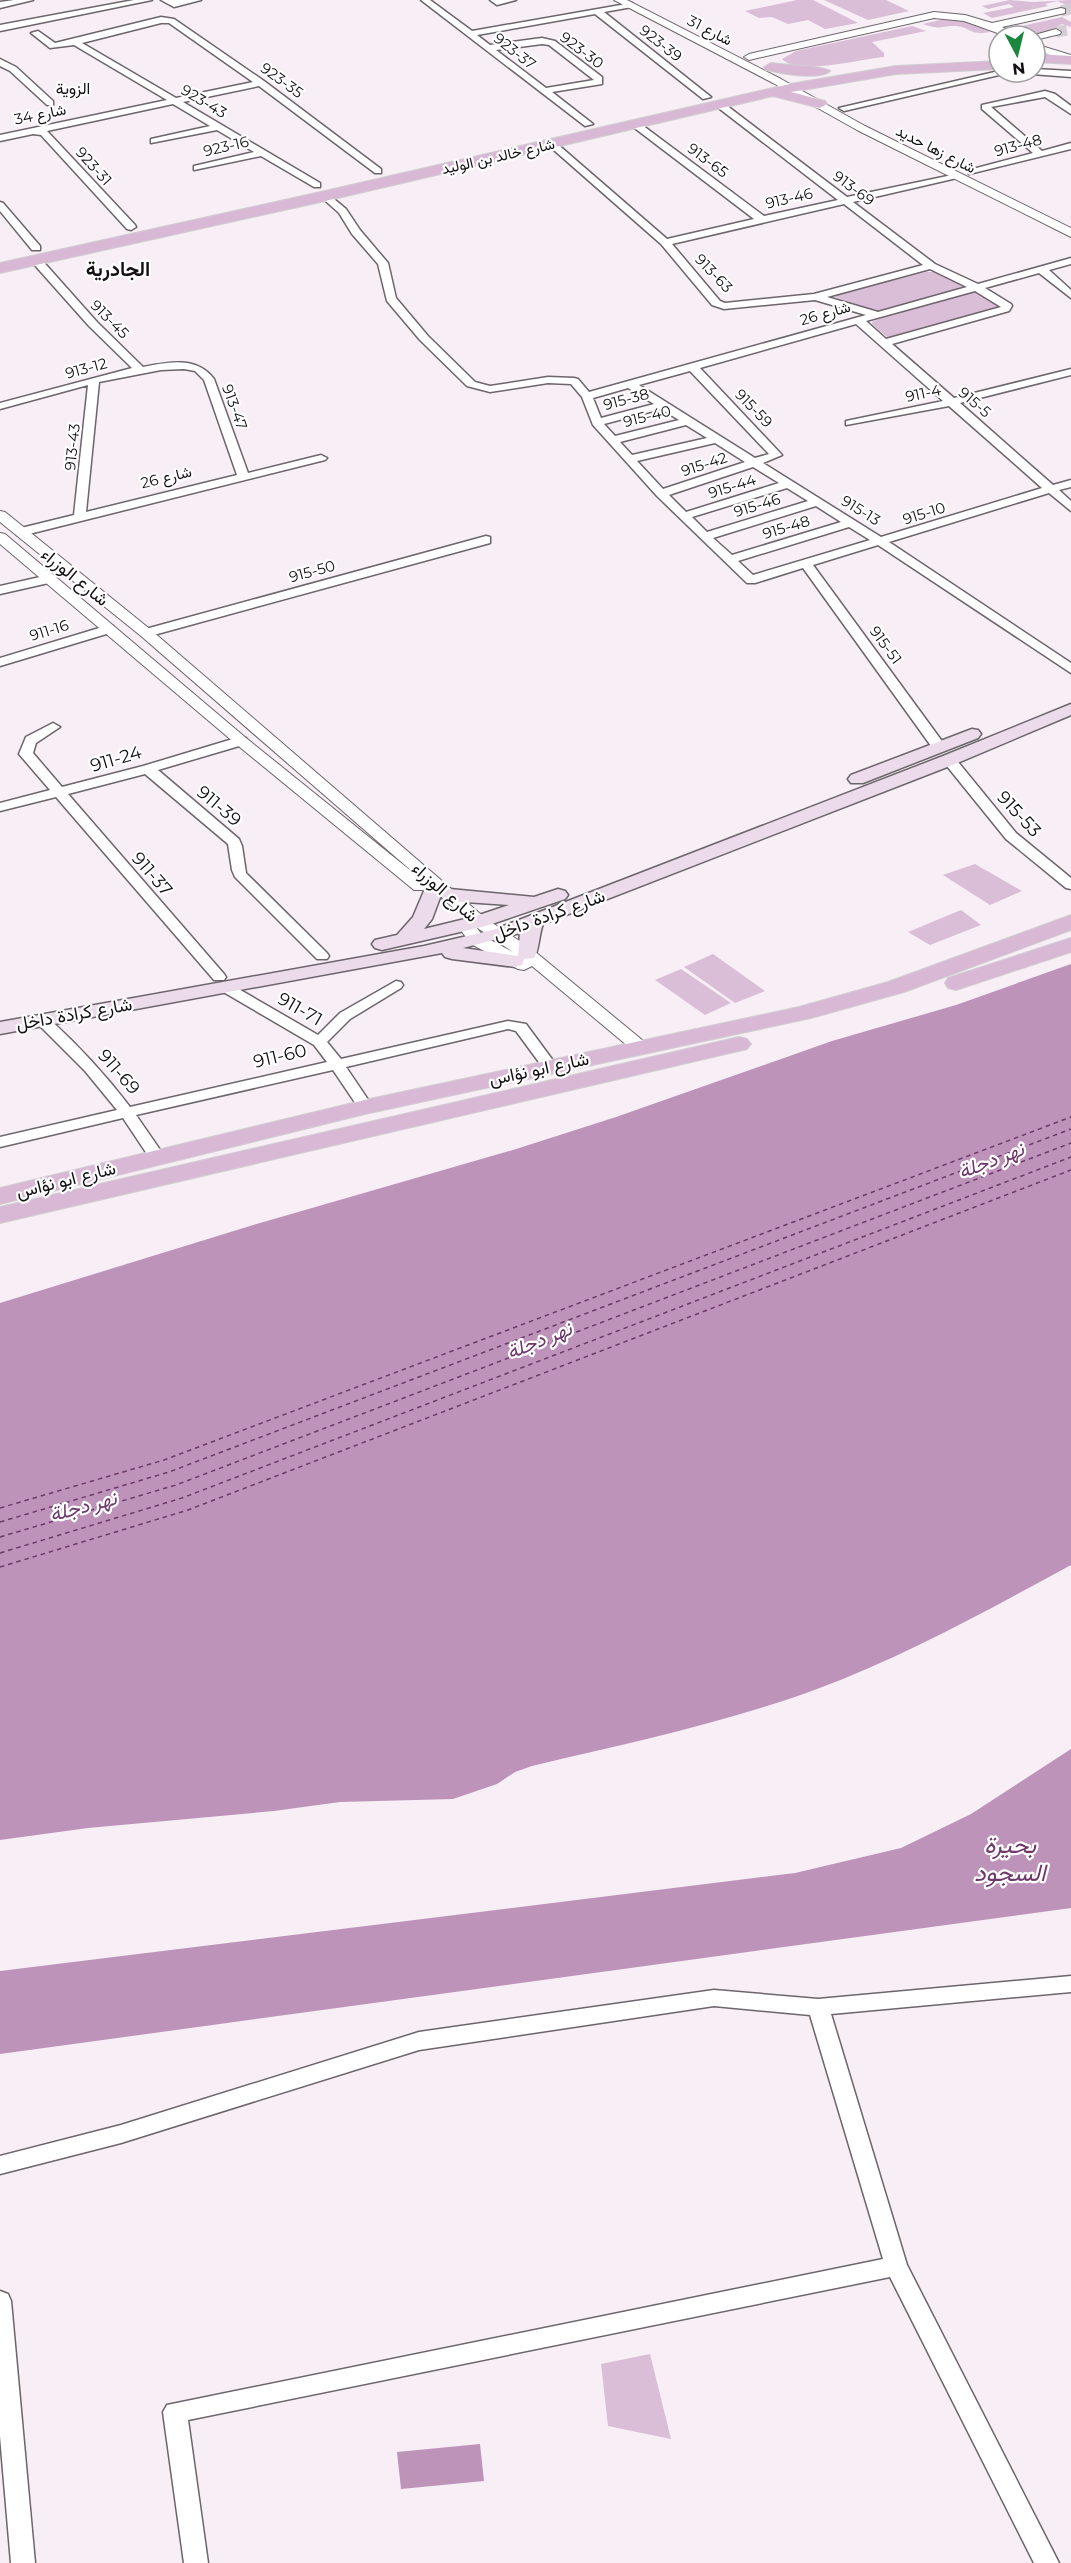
<svg xmlns="http://www.w3.org/2000/svg" width="1071" height="2563" viewBox="0 0 1071 2563" font-family="Montserrat,Vazirmatn,sans-serif">
<style>
.green{fill:#dabed7}
.water{fill:#bd93ba}
.lines{fill:none;stroke-linecap:round;stroke-linejoin:round}
.ferry{stroke:#6e386b;stroke-width:1.5;stroke-dasharray:4.5 4;stroke-linecap:butt}
.tertiary-tunnel{stroke:#d5cdd4;stroke-width:11;stroke-dasharray:11 6;stroke-linecap:butt}
.minor-casing{stroke:#6c656b;stroke-width:3}
.tertiary-casing{stroke:#6c656b;stroke-width:2}
.secondary-casing{stroke:#6c656b;stroke-width:3}
.primary-casing{stroke:#d0cfd0;stroke-width:2}
.minor{fill:#fff;fill-rule:evenodd}
.tertiary{fill:#fff;fill-rule:evenodd}
.secondary{fill:#ecdceb;fill-rule:evenodd}
.primary{fill:#d9b8d6;fill-rule:evenodd}
.labels{text-anchor:middle;dominant-baseline:central;stroke-width:4.5;stroke-linejoin:round;paint-order:stroke}
.far-street-label{font-size:15px;fill:#131013;stroke:#fff}
.far-neighbourhood-label{font-size:16px;fill:#131013;stroke:#fff}
.street-label{font-size:18px;fill:#131013;stroke:#fff}
.far-district-label{font-size:20px;font-weight:bold;fill:#131013;stroke:#fff}
.water-label{font-size:20px;font-style:italic;fill:#6e386b;stroke:#fff}
.near-water-label{font-size:24px;font-style:italic;fill:#6e386b;stroke:#fff}
</style>
<rect width="100%" height="100%" fill="#f7eef6"/>
<path class="green" d="M797 0H813L858 23 825 29 808 20 788 24 772 17 759 18 745 11Z
M824 0H886L909 11 868 20Z
M1010 0 1032 2 1071 0V7L1057 1 1045 4 1048 6 992 18 983 13 1014 7 1009 4 988 9 982 6Z
M1062 17 1071 22V27L1062 24C1049 31 1033 41 1018 33L1022 32V26Z
M944 19 962 20 990 32C970 36 972 28 957 26 940 25 943 31 923 24Z
M912 26 926 31 872 42 884 53V57C861 59 798 76 782 59L796 51Z
M926 272H937L968 287 879 312 835 297V295Z
M974 291H979L1002 306 892 338 887 337 872 324V322L879 319Z
M975 864 1022 891 990 905 943 875Z
M961 910 981 925 930 945 908 932Z
M713 954 765 991 735 1003 684 967Z
M681 969 731 1003 705 1015 655 980Z
M650 2354 671 2439 608 2426 601 2364Z"/>
<path class="water" d="M1071 964V1565C988 1610 906 1656 817 1689 725 1723 628 1743 532 1766L515 1772 497 1784 453 1799 340 1802 274 1811 88 1828 0 1840V1303L250 1226 513 1150 616 1117 832 1041 956 1005Z
M1071 1749V1908L0 2054V1971L795 1873 901 1848 971 1814Z
M480 2444 484 2481 401 2489 397 2452Z"/>
<g class="lines">
<path class="ferry" d="M0 1508 164 1460 1071 1117
M0 1522 169 1472 1071 1129
M0 1537 176 1485 1071 1143
M0 1553 182 1498 1071 1157
M0 1567 188 1510 1071 1170"/>
<path class="tertiary-tunnel" d="M1061 11 1071 9
M1056 32 1068 30"/>
<g class="minor-casing">
<path id="minor" d="M14 0H33L0 8V2Z
M134 0H152L0 31V25Z
M161 0H201L174 7Z
M421 0H430L472 31 632 3V7L604 12 711 97 703 99 595 14 477 35 490 45 542 38 555 41 602 77V84L552 92 593 124 585 126ZM542 44 549 45 594 80 546 88 496 50Z
M490 0H516L497 5Z
M161 17 174 19 264 81 381 169V173H375L259 86 183 102 320 183V187H314L261 156 194 170V166L254 152 217 130 151 143V139L210 126 173 104 47 131 135 225 136 227 131 230 127 229 41 135 33 134 0 141V135L167 100 74 45 50 48 31 33 38 31 55 43ZM161 23H169L253 82 176 98 82 43Z
M0 59 16 67 53 101V105H47L10 71 0 66Z
M1035 69 1071 71V77L1032 74 1031 72H1035Z
M999 71 1012 72 844 111 839 108Z
M1045 91 1055 94 1071 106V114L1045 97 991 107 1042 151 1071 143V149L969 174V170L1033 153 982 109V105Z
M716 102H722L847 197 957 174V178L853 202 935 264 978 284 1071 258V264L1049 270 1071 290V298L1039 273 985 288 1011 304 1012 306 1009 311 892 344 954 398 1071 369V375L960 403 1053 485 1071 480V487L1059 490 1071 501V511L1049 493 889 542 1071 663V673L878 545 813 565 944 744 946 747 944 750H934L803 568 755 583H747L657 496 593 425 582 397 571 384 548 383 490 392 467 386 420 340 387 301 378 264 352 234 339 213 320 196 328 194 346 209 360 230 388 263 396 298 428 336 475 382 490 386 548 377 574 378 578 379 589 392 866 315 815 300 724 309 712 305 661 244 547 144 555 142 667 239 754 219 632 126V122H638L764 216 838 200 716 106ZM844 204 923 265 814 294 725 303 720 301 672 244ZM930 269 967 287 878 312 827 297ZM975 291 1001 307 886 339 866 321ZM856 324 943 401 846 421V425L949 406 1042 488 881 537 763 463 782 455 700 368ZM690 371 769 454 755 458 639 385ZM628 388 654 404 601 418 593 398ZM661 409 679 420 615 436 604 424ZM686 425 707 438 632 455 620 442ZM715 443 745 462 663 489 637 461ZM753 467 779 483 686 512 669 495ZM787 488 808 501 707 532 692 517ZM816 506 841 522 732 555 713 538ZM849 527 870 540 753 575 738 561Z
M0 202 3 203 40 246V250H32L0 211Z
M32 258H40L97 322 143 367C168 362 197 356 214 379L248 473 321 455 327 458 325 460 21 536 17 535V529L74 515 88 385 0 409V403L132 368 89 326 32 262ZM184 369 195 371 204 380 237 475 86 512 99 382 161 370Z
M486 536 490 537V543L150 636 146 637 140 633 142 630Z
M49 575 53 576V582L0 594V586Z
M109 625 113 626 115 629 113 632 0 666V658Z
M53 723 60 727 36 743 33 753 62 787 143 766 236 738H246L248 741 246 744 158 770 239 839 242 846 246 873 327 953 329 956 327 959H317L235 877 232 870 228 844 145 774 68 794 224 974 226 977 224 980H214L56 797 0 811V803L50 790 19 754 26 737Z
M949 756 954 757 1016 833 1071 878V889L1066 888 1006 839 942 760Z
M396 981 401 982 403 985 401 988 350 1019 327 1042 341 1059 508 1021 526 1024 557 1066 554 1069H544L516 1031 508 1029 346 1067 373 1107 365 1112 360 1110 333 1070 136 1115 165 1157 157 1162 151 1160 123 1118 0 1147V1137L117 1110 85 1071 37 1023 35 1020 37 1017H47C78 1045 105 1074 130 1107L327 1062 314 1045 220 990 218 987 220 984H230L318 1035 340 1013Z
M1071 1976V1992L831 2014 907 2265 1059 2563H1034L890 2277 188 2420 208 2563H184L163 2412 167 2405 883 2259 810 2015 714 2006 419 2050 121 2143 0 2174V2156L121 2125 419 2032 714 1990 818 1999Z
M0 2291 8 2294 11 2301 35 2563H11L0 2436Z"/>
</g>
<g class="tertiary-casing">
<path id="tertiary" d="M614 0H627L781 79 865 126 1071 228V237L857 130 773 83Z
M1061 8 1065 9V13L1002 27 1019 36H1006L964 21 934 18 749 60 744 57 749 54 934 12 965 15 992 23Z
M1056 29 1061 32 1060 34 1035 40V36H1031Z
M1035 44 1071 55V61L1035 50Z
M0 511 5 512 151 630 485 918 533 950 647 1044 650 1048 647 1052H635L532 966 524 970 518 969 471 944 457 925 459 921H468L426 883 428 886 426 890H414L236 744 0 544V533L5 534 246 738 421 879 141 636 0 522ZM476 927 513 952 483 936Z"/>
</g>
<g class="secondary-casing">
<path id="secondary" d="M1071 704V715L955 764 543 924C539 934 539 951 534 958L524 959 522 965 515 967 452 959 445 957 442 953 0 1034V1022L424 946 493 930 943 756ZM520 933 518 956 463 948Z
M972 729 978 730 981 734 978 738 863 783H851L848 779 851 775Z
M431 889 438 891 440 895 443 891 450 889 534 897 558 889 565 891 568 895 565 899 486 926 382 950 375 948 372 944 375 940 397 935 413 917 424 891ZM441 895 443 899 450 901 509 905 473 917 424 929 432 919Z"/>
</g>
<g class="primary-casing">
<path id="primary" d="M1035 54 1071 56V64L1035 62Z
M999 61V69L896 74 791 92 825 101 827 104 820 108 773 96 325 201 0 273V263L325 191 790 84 896 66Z
M771 63C783 65 824 66 830 71 819 81 780 73 766 70L764 67Z
M1071 915V930L904 992 811 1018 365 1114 0 1204V1188L365 1100 799 1007 888 982Z
M1071 938V952L956 990 948 988 945 983 948 978Z
M739 1037 747 1039 751 1044 747 1049 0 1223V1207Z"/>
</g>
<use href="#minor" class="minor"/>
<use href="#tertiary" class="tertiary"/>
<use href="#secondary" class="secondary"/>
<use href="#primary" class="primary"/>
</g>
<g class="labels">
<g class="far-street-label">
<text transform="translate(710 30) rotate(27)">شارع 31</text>
<text transform="translate(661 43) rotate(38)">923-39</text>
<text transform="translate(582 50) rotate(37)">923-30</text>
<text transform="translate(515 51) rotate(38)">923-37</text>
<text transform="translate(282 80) rotate(36)">923-35</text>
<text transform="translate(204 101) rotate(31)">923-43</text>
<text transform="translate(40 114) rotate(-12)">شارع 34</text>
<text transform="translate(1018 145) rotate(-15)">913-48</text>
<text transform="translate(226 146) rotate(-13)">923-16</text>
<text transform="translate(936 149) rotate(27)">شارع زها حديد</text>
<text transform="translate(498 156) rotate(-13)">شارع خالد بن الوليد</text>
<text transform="translate(708 160) rotate(37)">913-65</text>
<text transform="translate(94 166) rotate(48)">923-31</text>
<text transform="translate(854 188) rotate(37)">913-69</text>
<text transform="translate(789 198) rotate(-13)">913-46</text>
<text transform="translate(714 273) rotate(46)">913-63</text>
<text transform="translate(825 313) rotate(-16)">شارع 26</text>
<text transform="translate(110 319) rotate(45)">913-45</text>
<text transform="translate(86 368) rotate(-15)">913-12</text>
<text transform="translate(923 393) rotate(-12)">911-4</text>
<text transform="translate(626 399) rotate(-15)">915-38</text>
<text transform="translate(975 402) rotate(41)">915-5</text>
<text transform="translate(235 407) rotate(70)">913-47</text>
<text transform="translate(754 408) rotate(46)">915-59</text>
<text transform="translate(647 416) rotate(-14)">915-40</text>
<text transform="translate(72 447) rotate(-84)">913-43</text>
<text transform="translate(704 464) rotate(-18)">915-42</text>
<text transform="translate(166 477) rotate(-14)">شارع 26</text>
<text transform="translate(732 486) rotate(-17)">915-44</text>
<text transform="translate(757 505) rotate(-17)">915-46</text>
<text transform="translate(861 510) rotate(32)">915-13</text>
<text transform="translate(924 513) rotate(-17)">915-10</text>
<text transform="translate(786 527) rotate(-17)">915-48</text>
<text transform="translate(312 571) rotate(-15)">915-50</text>
<text transform="translate(49 630) rotate(-17)">911-16</text>
<text transform="translate(886 645) rotate(54)">915-51</text>
</g>
<g class="far-neighbourhood-label">
<text x="73" y="88">الزوية</text>
</g>
<g class="street-label">
<text transform="translate(75 577) rotate(39)">شارع الوزراء</text>
<text transform="translate(116 759) rotate(-16)">911-24</text>
<text transform="translate(219 806) rotate(40)">911-39</text>
<text transform="translate(1019 814) rotate(47)">915-53</text>
<text transform="translate(152 874) rotate(49)">911-37</text>
<text transform="translate(445 892) rotate(41)">شارع الوزراء</text>
<text transform="translate(549 915) rotate(-20)">شارع كرادة داخل</text>
<text transform="translate(300 1009) rotate(30)">911-71</text>
<text transform="translate(74 1014) rotate(-10)">شارع كرادة داخل</text>
<text transform="translate(280 1056) rotate(-13)">911-60</text>
<text transform="translate(539 1069) rotate(-12)">شارع ابو نؤاس</text>
<text transform="translate(119 1072) rotate(49)">911-69</text>
<text transform="translate(66 1180) rotate(-14)">شارع ابو نؤاس</text>
</g>
<g class="far-district-label">
<text x="118" y="269">الجادرية</text>
</g>
<g class="water-label">
<text transform="translate(991 1160) rotate(-21)">نهر دجلة</text>
<text transform="translate(539 1340) rotate(-22)">نهر دجلة</text>
<text transform="translate(83 1506) rotate(-15)">نهر دجلة</text>
</g>
<g class="near-water-label">
<text x="1010" y="1844">بحيرة<tspan x="1010" dy="28">السجود</tspan></text>
</g>
</g>
<g transform="translate(1017 54) rotate(173)"><circle r="28" fill="#ffffff" stroke="#a19fa1" stroke-width="1.5"/>
<path d="M0-4.5L10 22L0 15L-10 22Z" fill="#1b873e"/>
<text y="-9" font-size="16" font-weight="bold" text-anchor="middle" fill="#131013">N</text>
</g>
</svg>
